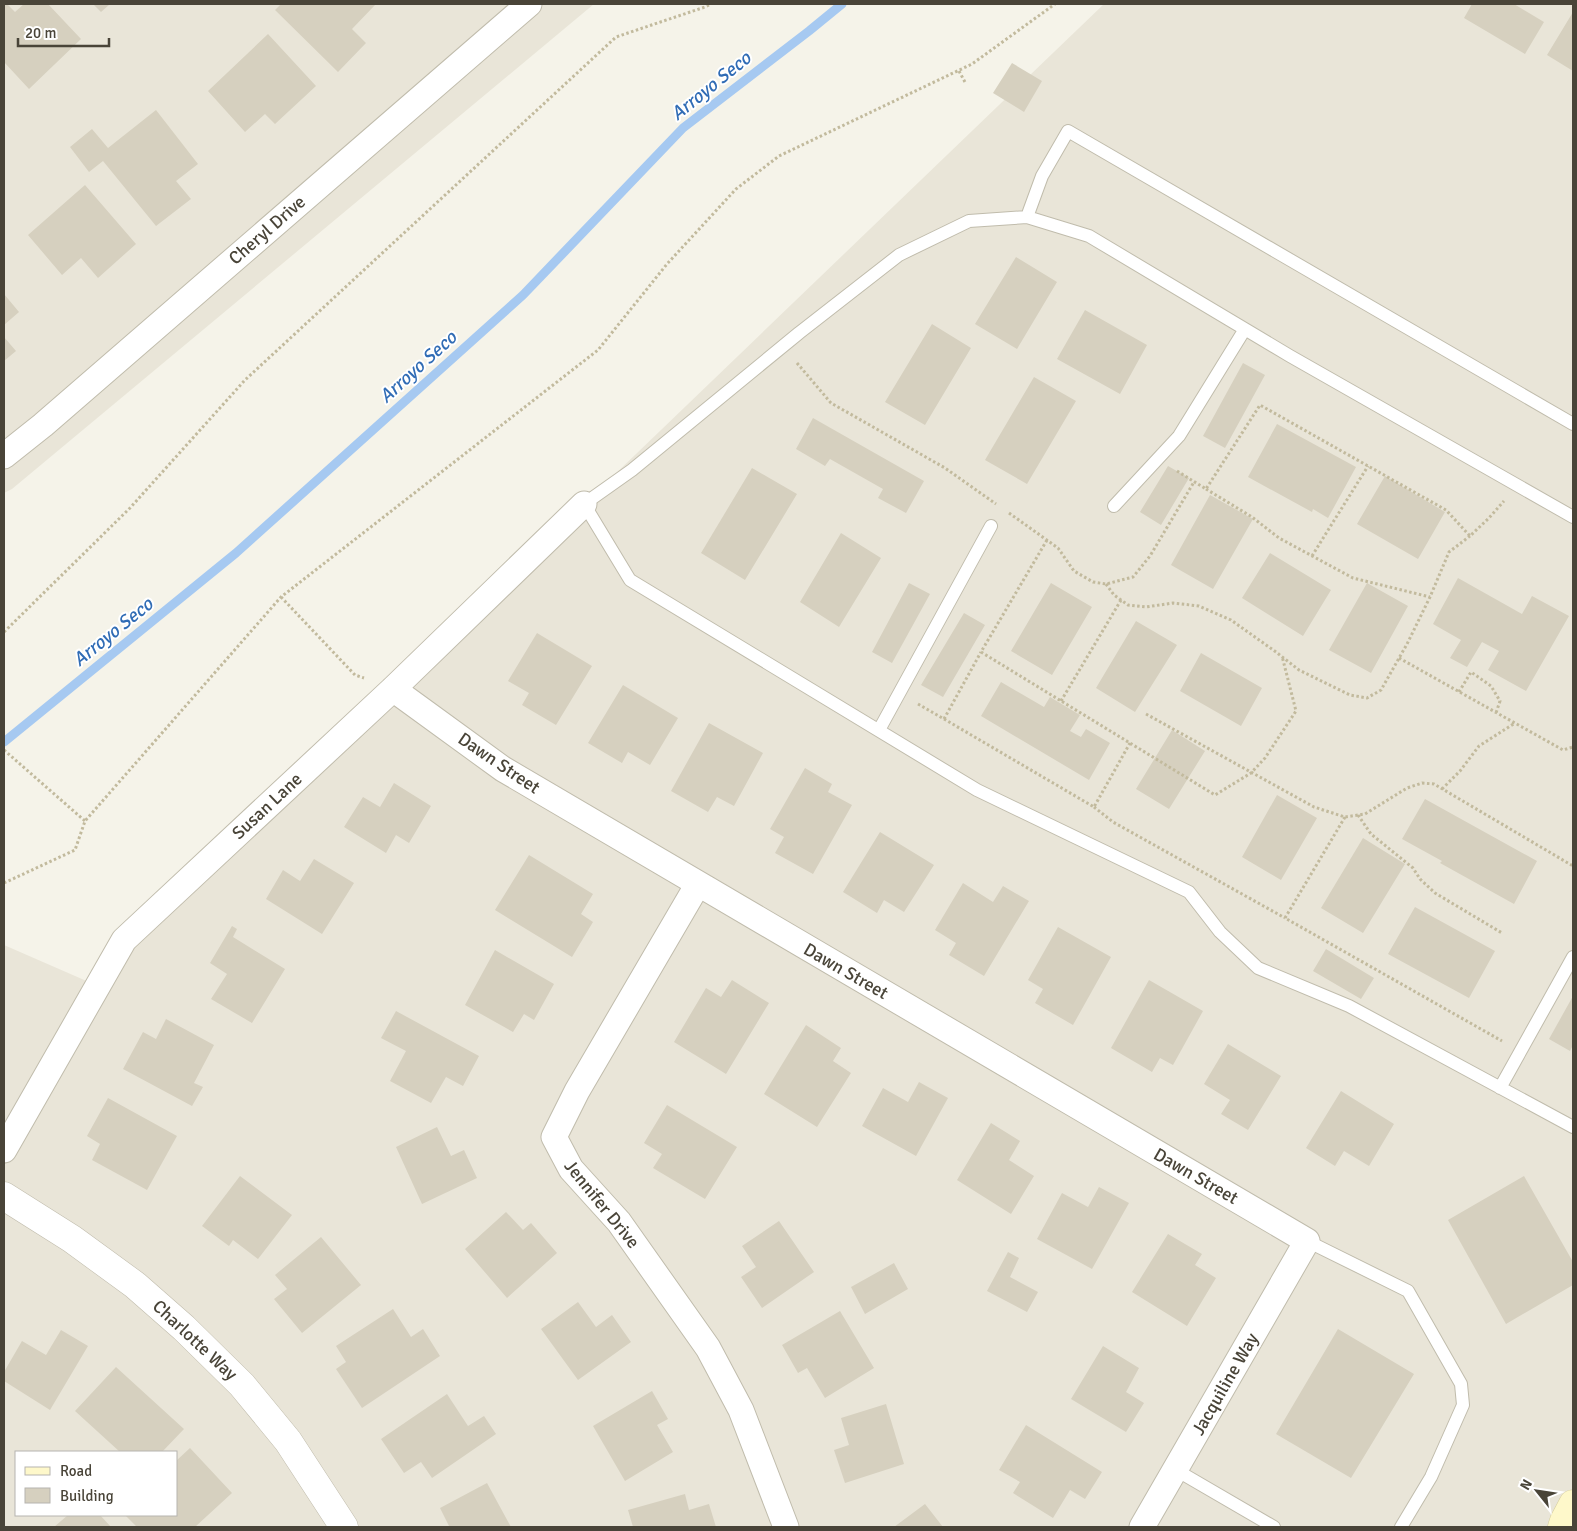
<svg xmlns="http://www.w3.org/2000/svg" width="1577" height="1531" viewBox="0 0 1577 1531" font-family="Signika,sans-serif">
<style>
.residential{fill:#e9e5d8;fill-rule:evenodd}
.lines{fill:none;stroke-linecap:round;stroke-linejoin:round}
.stream{stroke:#a6c9f1;stroke-width:9}
.building{fill:#d6d0bf}
.service-casing{stroke:#c0bcac;stroke-width:14}
.minor-casing{stroke:#c0bcac;stroke-width:27}
.tertiary-casing{stroke:#c0bcac;stroke-width:29}
.secondary-casing{stroke:#d4cc9a;stroke-width:29}
.path{stroke:#c2ba9d;stroke-width:3;stroke-dasharray:2.5 2.5;stroke-linecap:butt}
.service{stroke:#fff;stroke-width:12}
.minor{stroke:#fff;stroke-width:25}
.tertiary{stroke:#fff;stroke-width:28}
.secondary{stroke:#fef8ca;stroke-width:28}
.labels{text-anchor:middle;dominant-baseline:central;stroke-width:4;stroke-linejoin:round;paint-order:stroke}
.street-label{font-size:18px;fill:#494438;stroke:#fff}
.water-label{font-size:19px;font-style:italic;fill:#306cb5;stroke:#fff}
</style>
<rect width="100%" height="100%" fill="#f5f3e9"/>
<path class="residential" d="M4 4H594L12 489 4 493Z
M1104 4H1573V1505L1557 1527H4V945L98 986 124 940 584 504ZM16 1452H176V1515H16Z"/>
<g class="lines">
<path class="stream" d="M4 742 236 553 523 295 683 128 809 31 842 4"/>
</g>
<path class="building" d="M4 4H7L15 12 24 4H48L81 39 29 89 4 62Z
M93 4H110L101 12Z
M281 4H376L352 29 366 43 338 72 275 10Z
M1472 4H1514L1544 22 1525 54 1464 18Z
M1573 12V71L1547 55Z
M268 34 316 86 275 124 265 114 245 132 208 91Z
M1012 63 1042 81 1024 112 993 93Z
M156 110 198 164 176 181 191 199 156 226 103 161 89 172 70 147 92 129 108 148Z
M85 185 136 244 98 278 81 258 62 275 28 235Z
M1016 257 1057 282 1017 349 975 324Z
M4 294 19 312 4 325Z
M1085 310 1147 345 1120 394 1057 359Z
M932 324 971 348 925 425 885 402Z
M4 337 16 351 4 361Z
M1243 363 1265 375 1225 448 1203 436Z
M1034 377 1076 401 1027 484 985 460Z
M813 418 924 481 906 513 878 498 883 489 830 459 825 466 796 449Z
M1277 424 1356 467 1328 518 1313 509 1312 512 1248 477Z
M1168 466 1189 478 1161 525 1140 512Z
M752 468 797 494 745 580 701 553Z
M1385 476 1445 512 1418 559 1357 524Z
M1210 495 1253 519 1213 589 1171 565Z
M841 533 881 558 839 627 800 602Z
M1270 553 1331 590 1303 636 1242 598Z
M1458 578 1522 614 1532 596 1569 616 1526 691 1488 670 1499 651 1482 642 1467 667 1450 658 1461 640 1433 624Z
M909 583 930 594 892 663 872 652Z
M1051 583 1092 607 1052 675 1011 651Z
M1367 583 1408 606 1371 673 1329 650Z
M964 613 985 625 943 697 921 685Z
M1136 621 1177 645 1135 712 1096 688Z
M537 633 592 666 556 725 522 705 529 693 508 681Z
M1201 653 1262 688 1241 726 1180 691Z
M1001 682 1044 707 1050 697 1080 715 1070 731 1081 737 1086 729 1110 743 1089 780 981 716Z
M623 685 678 718 650 765 628 752 622 763 588 743Z
M709 723 763 753 734 806 717 797 708 812 671 791Z
M1172 730 1205 751 1169 809 1136 789Z
M805 768 832 784 828 792 852 805 813 874 775 853 784 837 770 829Z
M394 783 431 806 409 843 396 835 386 853 344 827 363 797 380 807Z
M1277 795 1317 818 1281 880 1242 857Z
M1425 799 1537 861 1514 904 1440 863 1442 861 1402 839Z
M880 832 934 865 904 912 884 900 877 913 843 892Z
M1363 838 1405 864 1363 933 1321 908Z
M529 855 593 894 581 914 593 922 572 957 495 910Z
M314 859 354 883 322 934 266 899 283 870 300 881Z
M963 883 993 902 1003 886 1029 901 984 976 949 955 956 943 935 930Z
M1415 907 1495 951 1469 998 1388 954Z
M232 926 237 929 233 937 285 969 252 1023 211 999 227 974 210 963Z
M1058 927 1111 957 1073 1025 1035 1003 1043 989 1028 980Z
M1326 949 1374 978 1361 999 1313 971Z
M495 950 554 984 534 1020 524 1014 513 1032 465 1005Z
M732 980 769 1003 726 1074 674 1042 706 988 721 997Z
M1149 980 1203 1011 1173 1065 1160 1058 1152 1072 1111 1048Z
M1573 996V1045L1570 1051 1549 1039Z
M396 1011 479 1056 463 1086 446 1077 431 1103 390 1081 406 1051 381 1038Z
M166 1019 214 1045 194 1083 203 1087 192 1106 123 1069 143 1032 156 1039Z
M806 1025 841 1048 833 1061 851 1073 817 1127 764 1094Z
M1228 1044 1281 1076 1248 1130 1221 1114 1230 1100 1204 1084Z
M919 1082 948 1098 916 1156 862 1126 883 1088 908 1102Z
M1341 1091 1394 1124 1369 1166 1344 1151 1335 1166 1306 1148Z
M108 1098 177 1136 147 1190 92 1160 100 1144 87 1136Z
M667 1105 737 1147 705 1199 653 1168 662 1154 644 1143Z
M991 1123 1020 1141 1009 1160 1034 1176 1011 1214 957 1180Z
M437 1127 451 1156 464 1150 477 1178 422 1204 396 1147Z
M240 1176 292 1215 258 1259 233 1240 229 1246 202 1226Z
M1524 1176 1573 1262V1285L1506 1324 1448 1220Z
M1099 1187 1129 1203 1092 1269 1037 1239 1062 1193 1088 1207Z
M506 1212 523 1230 531 1223 557 1253 507 1298 465 1249Z
M779 1221 814 1272 762 1308 741 1277 756 1267 742 1246Z
M1168 1234 1202 1254 1195 1265 1216 1278 1187 1326 1132 1292Z
M321 1237 361 1285 302 1333 274 1299 287 1289 275 1275Z
M1008 1252 1019 1258 1010 1277 1038 1292 1027 1312 987 1291Z
M894 1263 908 1289 865 1314 851 1287Z
M578 1302 596 1327 612 1315 631 1342 578 1380 541 1329Z
M393 1309 411 1337 423 1329 440 1356 362 1408 336 1369 346 1362 336 1346Z
M840 1311 874 1368 825 1398 807 1368 798 1373 782 1345Z
M1338 1329 1414 1374 1351 1478 1276 1434Z
M61 1330 88 1346 50 1410 4 1381V1372L22 1341 46 1355Z
M1103 1346 1139 1368 1126 1392 1144 1403 1126 1432 1071 1399Z
M116 1367 184 1429 162 1452H120L75 1411Z
M652 1391 668 1419 657 1425 673 1452 625 1481 593 1426Z
M447 1394 468 1426 484 1416 496 1434 432 1478 421 1462 404 1473 381 1439Z
M886 1404 904 1464 845 1483 834 1450 849 1445 841 1418Z
M1026 1425 1102 1472 1085 1499 1070 1490 1053 1518 1013 1493 1020 1482 999 1470Z
M190 1448 232 1493 195 1527H137L125 1515H176V1461Z
M487 1483 511 1527H447L449 1526 440 1508Z
M685 1494 689 1510 709 1504 716 1527H633L628 1510Z
M925 1504 943 1527H894Z
M68 1515H100L111 1527H54Z"/>
<g class="lines">
<g class="service-casing">
<path id="service" d="M1027 217 1042 176 1068 131 1573 424
M1114 506 1179 436 1245 329
M1573 517 1290 356 1089 236 1027 217 969 221 899 255 799 333 632 470 584 504 630 580 977 790 1189 892 1220 932 1258 968 1349 1006 1573 1127
M879 730 991 526
M1500 1088 1573 957
M1307 1241 1408 1291 1461 1384 1463 1405 1431 1477 1401 1527
M1176 1470 1274 1527"/>
</g>
<g class="minor-casing">
<path id="minor" d="M4 456 43 425 529 4
M393 689 503 769 1307 1241 1142 1527
M698 884 577 1091 554 1137 571 1169 619 1222 708 1348 741 1410 786 1527
M4 1150 124 940 393 689 584 504"/>
</g>
<g class="tertiary-casing">
<path id="tertiary" d="M4 1196 72 1239 135 1285 184 1328 242 1385 288 1441 344 1527"/>
</g>
<g class="secondary-casing">
<path id="secondary" d="M1562 1527 1564 1521 1573 1504"/>
</g>
<path class="path" d="M959 71 966 84
M797 363 831 403 945 468 996 504
M1177 471 1206 489 1260 405 1446 510 1470 536 1489 518 1504 501
M1206 489 1252 517 1279 538 1353 578 1430 597
M1009 513 1058 548 1074 571 1093 582 1106 584 1133 577 1150 556 1194 482
M1047 540 981 652 1215 795 1251 773 1265 758 1296 711 1282 656
M1312 556 1368 466
M1106 584 1114 595 1128 605 1146 607 1173 603 1199 606 1231 620 1276 652 1299 670 1350 695 1367 698 1381 690 1407 644 1430 597 1449 552 1470 536
M281 597 355 675 364 678
M4 632 130 508 245 380 616 37 705 7 711 4
M1399 658 1563 750 1573 747
M1459 692 1471 672 1491 686 1500 701 1496 713
M1061 701 1121 600
M918 704 944 719 981 652
M1146 714 1314 807 1345 817 1365 814 1407 788 1422 783 1434 784 1573 866
M944 719 1094 807 1130 743
M4 750 85 821
M1442 789 1460 771 1479 746 1515 723
M1094 807 1113 822 1285 918
M1358 815 1371 834 1413 868 1420 879 1435 893 1502 933
M1345 817 1285 918 1502 1041
M4 883 75 850 85 821 281 597 598 350 667 264 736 189 779 156 972 64 1055 4"/>
<use href="#service" class="service"/>
<use href="#minor" class="minor"/>
<use href="#tertiary" class="tertiary"/>
<use href="#secondary" class="secondary"/>
</g>
<g class="labels">
<g class="street-label">
<text transform="translate(267 230) rotate(-41)">Cheryl Drive</text>
<text transform="translate(499 763) rotate(34)">Dawn Street</text>
<text transform="translate(267 806) rotate(-43)">Susan Lane</text>
<text transform="translate(846 971) rotate(30)">Dawn Street</text>
<text transform="translate(1196 1176) rotate(30)">Dawn Street</text>
<text transform="translate(602 1204) rotate(51)">Jennifer Drive</text>
<text transform="translate(195 1340) rotate(43)">Charlotte Way</text>
<text transform="translate(1225 1384) rotate(-60)">Jacquiline Way</text>
</g>
<g class="water-label">
<text transform="translate(711 86) rotate(-39)">Arroyo Seco</text>
<text transform="translate(418 367) rotate(-42)">Arroyo Seco</text>
<text transform="translate(113 632) rotate(-39)">Arroyo Seco</text>
</g>
</g>
<rect width="1577" height="1531" fill="none" stroke="#494438" stroke-width="10"/>
<rect x="15" y="1451" width="162" height="65" fill="#ffffff" stroke="#b6b4af"/>
<rect x="25" y="1467" width="25" height="8" fill="#fef8ca" stroke="#b6b4af"/>
<text x="60" y="1476" font-size="15" fill="#494438">Road</text>
<rect x="25" y="1488" width="25" height="15" fill="#d6d0bf" stroke="#b6b4af"/>
<text x="60" y="1501" font-size="15" fill="#494438">Building</text>
<g transform="translate(1537 1491) rotate(300)" stroke="#ffffff" stroke-width="4" paint-order="stroke">
<path d="M0-4L9 19L0 12L-9 19Z" fill="#494438"/>
<text y="-8" font-size="14" font-weight="bold" text-anchor="middle" fill="#494438">N</text>
</g>
<path d="M18 38v8h91v-8" fill="none" stroke="#494438" stroke-width="2.5"/>
<text x="25" y="38" font-size="15" fill="#494438" stroke="#ffffff" stroke-width="4" paint-order="stroke">20 m</text>
</svg>
